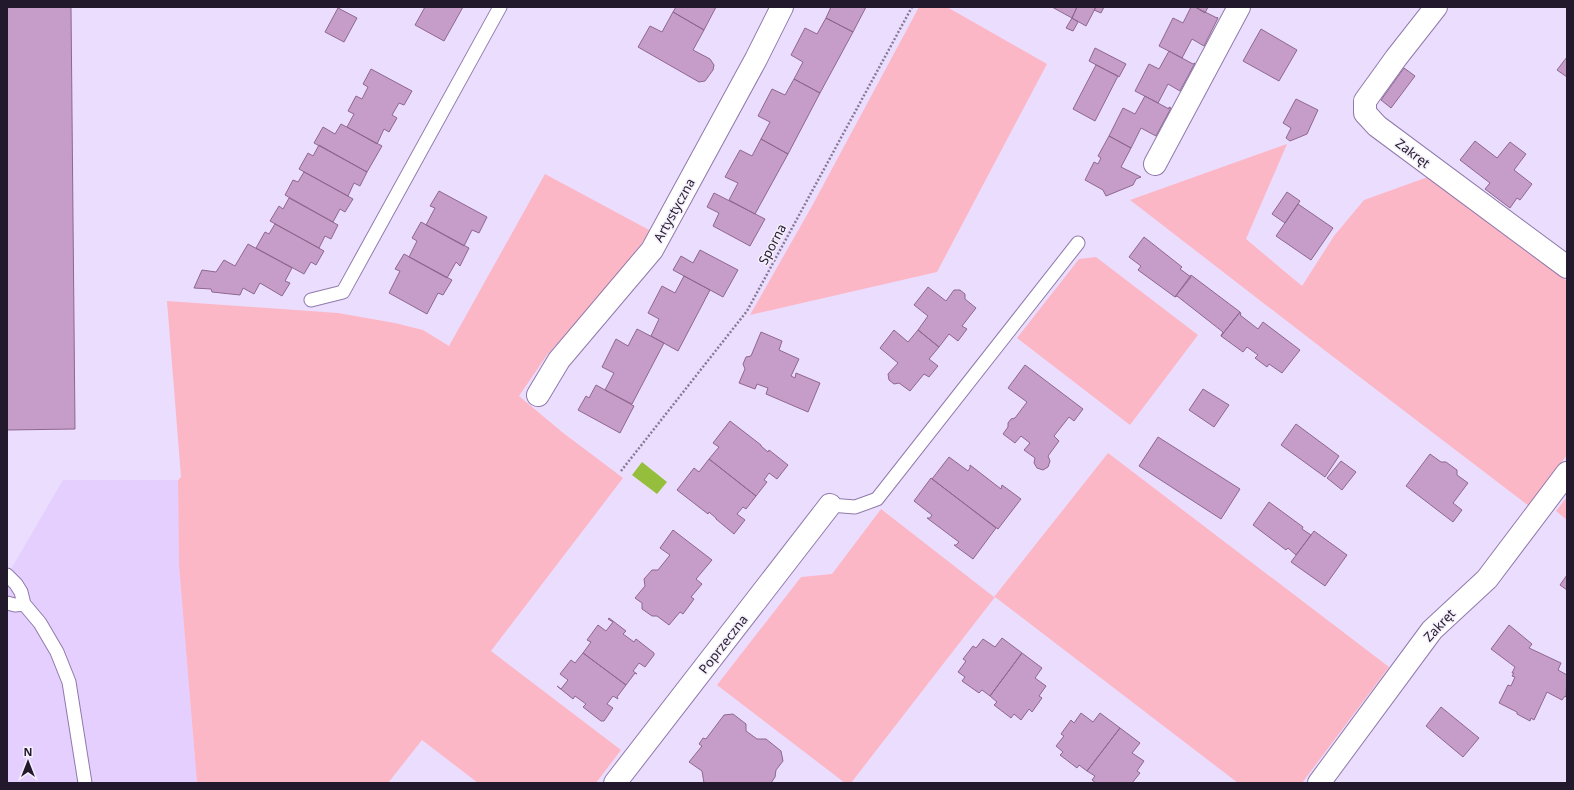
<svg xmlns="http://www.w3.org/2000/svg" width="1574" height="790" viewBox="0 0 1574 790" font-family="'Noto Sans',sans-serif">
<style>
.built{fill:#e4cfff}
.green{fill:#fcb7c6}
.water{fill:#95be3c}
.building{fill:#c69dc8;stroke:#8e678f}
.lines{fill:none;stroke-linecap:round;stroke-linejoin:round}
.lane-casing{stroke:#907aab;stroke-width:15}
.street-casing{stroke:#907aab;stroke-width:24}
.path{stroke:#867a94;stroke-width:2.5;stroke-dasharray:2 2;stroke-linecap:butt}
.lane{stroke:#fff;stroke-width:13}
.street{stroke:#fff;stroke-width:22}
.labels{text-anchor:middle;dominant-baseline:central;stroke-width:3;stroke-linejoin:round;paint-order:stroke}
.street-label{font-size:13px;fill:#22192c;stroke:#f4effa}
</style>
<rect width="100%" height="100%" fill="#ebddfe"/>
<path class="built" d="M63 480H178L179 566 197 783H7V576Z"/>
<path class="green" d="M919 7H947L1047 64 937 272 750 315 812 206Z
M1287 144 1246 239 1302 286 1334 236 1364 200 1428 177 1567 281V455L1529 506 1323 349 1130 200Z
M545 174 651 231 615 278 547 355 519 396 562 432 623 478 491 651 621 750 596 783H478L422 740 388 783H197L179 566 178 480 181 477 167 301 338 313 395 323 423 330 449 346Z
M1096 257 1198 335 1130 425 1017 338 1079 259Z
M1108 453 1389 667 1302 783H1238L995 597 851 783H845L717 685 801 577 832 574 881 509 994 597Z
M1567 497V520L1556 511Z"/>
<path class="water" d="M642 462 667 482 657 494 632 475Z"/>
<path class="building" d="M7 7H71L75 429 7 430Z
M425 7H463L444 41 415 25Z
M676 7H716L704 30 673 12Z
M831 7H866L853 32 826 18Z
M1052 7H1077L1072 18Z
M1077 7H1096L1086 26 1072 18Z
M1096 7H1104L1101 13 1094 10Z
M1191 7H1195L1217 18V17L1218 18 1204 46 1192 39 1182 58 1159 46 1173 18 1183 23Z
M1195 7H1208L1205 13Z
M338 8 357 18 344 42 325 32Z
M673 12 704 30 693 50 710 59 714 65 713 70 705 81 699 82 638 47 650 26 662 32Z
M826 18 853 32 820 93 794 79 803 62 791 55 805 28 817 34Z
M1072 18 1078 22 1073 31 1066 28Z
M1261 29 1297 50 1279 81 1243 61Z
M1095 48 1126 64 1119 77 1089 61Z
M1169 51 1193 64 1195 63 1180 91 1168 84 1158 103 1135 91 1149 64 1159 69Z
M1567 57V77L1557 70Z
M1096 65 1118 76 1095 121 1073 109Z
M1404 68 1415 76 1391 108 1381 100Z
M371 69 412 91 404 105 399 103 392 115 397 118 389 132 384 129 377 144 347 127 354 114 348 111 356 96 362 99 368 87 363 84Z
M794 79 820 93 788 154 761 139 770 122 758 116 772 89 785 95Z
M1145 96 1169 109V107L1171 108 1156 136 1141 128 1131 148 1109 136 1123 108 1135 114Z
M1296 99 1318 110 1307 134 1290 141 1286 138 1291 128 1283 123Z
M341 124 382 146 367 172 314 143 323 127 335 134Z
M1109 136 1131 148 1121 167 1141 177 1136 179 1133 185 1106 196 1103 190 1085 180 1094 162 1098 164 1101 158 1098 156Z
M761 139 788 154 755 214 729 200 738 183 725 177 740 150 752 156Z
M1475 141 1497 158 1510 142 1526 154 1514 170 1532 184 1520 200 1517 198 1510 208 1485 189 1490 183 1460 160Z
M319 145 367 172 360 186 354 183 348 196 299 169 308 153 313 156Z
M304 172 353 199 345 212 340 209 333 222 285 195 293 180 298 182Z
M439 191 487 217 479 233 472 230 464 246 426 225 435 208 430 206Z
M1287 192 1300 201 1285 223 1272 214Z
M714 193 765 219 750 246 713 226 719 213 707 207Z
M289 198 338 225 331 239 325 236 319 248 270 221 279 206 283 209Z
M1298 204 1333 228 1311 260 1276 236Z
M421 222 469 248 460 266 456 262 447 278 409 257 417 241 412 238Z
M275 224 324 251 316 265 311 262 304 274 256 248 265 232 269 234Z
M1144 237 1182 267 1180 269 1191 277 1175 297 1138 270 1141 266 1129 257Z
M248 244 292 268 285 281 290 283 282 296 260 283 254 294 243 288 240 295 212 292 211 289 194 288 202 270 216 272 224 260 235 266Z
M700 250 738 270 723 297 673 270 681 256 693 263Z
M404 254 452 280 443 295 438 293 427 314 389 293 400 271 395 269Z
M1191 275 1240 312 1221 336 1223 332 1177 296 1175 297Z
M684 276 710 290 678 351 651 336 659 319 648 313 662 286 675 293Z
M928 287 946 301 954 290H960L965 294V299L976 308 962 326 967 329 958 341 949 334 939 347 918 330 928 316 914 305Z
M1240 312 1241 314 1240 315 1258 329 1263 322 1300 350 1282 373 1269 364 1267 367 1255 358 1258 355 1247 347 1243 352 1221 336Z
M637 329 664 343 632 404 605 390 614 373 602 367 616 339 628 346Z
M894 330 908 342 918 330 939 347 929 359 938 366 929 377 924 374 910 391 899 383 894 384 889 380 888 374 898 363 880 348Z
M761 332 782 341 779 350 799 359 791 376 795 378 796 373 820 383 808 412 766 394 768 388 757 384 755 389 739 383 745 369 743 364 746 357 751 356Z
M1025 365 1083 409 1074 421 1069 417 1054 436 1059 441 1048 456 1050 461 1048 467 1043 470 1037 468 1034 463 1035 458 1024 450 1030 443 1021 436 1015 443 1003 434 1008 427V423L1011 419 1015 418 1027 402 1008 388Z
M596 385 634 406 620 433 578 410 586 396 589 398Z
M1203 389 1229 405 1214 427 1189 410Z
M730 421 761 445V446L768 452 769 450 788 465 777 479 769 473 764 480 767 482 756 496 709 459 719 447 713 443Z
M1296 424 1339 456 1325 477 1281 445Z
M1158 437 1240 489 1221 519 1139 466Z
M1430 454 1441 462H1446L1457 470V475L1468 483 1453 503 1462 510 1453 522 1406 486Z
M949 457 968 471 970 468V465L1001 489 1002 485 1021 499 998 529 932 479Z
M709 459 756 496 746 509 743 507 737 514 745 520 734 534 716 519V518L709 512 708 514 677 490 694 468 699 472Z
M1341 461 1356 472 1342 490 1327 478Z
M931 478 996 528 973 559 954 545H956L959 542 927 518H930L932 515 914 501Z
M1269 502 1303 527 1302 529 1311 535 1296 555 1288 548 1286 550 1253 525Z
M673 530 712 560 696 579 702 584 691 597 694 599 683 614 680 612 669 625 657 616H652L642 609V603L635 598 645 586 644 579 652 570H658L670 555 660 548Z
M1314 531 1347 555 1325 586 1291 562Z
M1567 575V590L1560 585Z
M609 618 626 631 623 634 634 642 636 639 654 653V655L645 667 639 663 633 671 637 674 635 673 626 685 583 653 591 642 587 640 598 625 606 631 613 622 608 619Z
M1509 625 1532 644 1529 648 1561 663 1558 670 1567 675 1566 697 1565 696 1562 700 1547 692 1534 720 1531 718 1530 721 1517 714V712L1499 703 1508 685 1511 686 1515 677 1512 676 1514 673H1512L1515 667 1491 649Z
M1002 638 1022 653 990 696 982 690 979 693 962 681 965 677 958 672 966 661 963 659 973 646 976 648 983 639 995 647Z
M583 653 626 685 617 697 618 699 613 696 607 704 613 708 604 721H601L583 707 586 704 575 696 573 699 557 686 561 689 568 680 560 674 571 660 575 663Z
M1022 653 1042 668 1035 678 1046 686 1039 696 1042 698 1032 712 1029 709 1021 720 1014 714 1011 718 994 705 997 702 990 696Z
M1441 707 1479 738 1463 757 1426 726Z
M1081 713 1093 722 1100 713 1120 728 1087 771 1079 765 1077 768 1060 755 1063 752 1056 746 1064 736 1061 734 1071 720 1074 723Z
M733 714 746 724V731L757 739H766L781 751 783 761 776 770 775 777 771 783H704L702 771 689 762 702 746 699 744 703 738 706 739 724 715Z
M1120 728 1140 743 1132 753 1144 761 1137 771 1140 773 1132 783H1096L1092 780 1095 776 1087 771Z"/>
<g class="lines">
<g class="lane-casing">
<path id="lane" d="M311 300 343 292 500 7
M830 505 855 507 877 499 1078 243
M7 575 16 584 21 592 24 604 40 623 57 652 69 682 85 783
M7 603 15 605 24 604"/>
</g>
<g class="street-casing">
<path id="street" d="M1436 7 1396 58 1365 101V113L1377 126 1567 267
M1155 164 1239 7
M538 395 559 360 652 250 756 59 782 7
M615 783 830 505
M1319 783 1432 630 1487 579 1567 473"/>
</g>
<path class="path" d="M621 471 747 311 912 7"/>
<use href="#lane" class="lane"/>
<use href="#street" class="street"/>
</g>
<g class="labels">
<g class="street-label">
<text transform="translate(1413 153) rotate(37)">Zakręt</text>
<text transform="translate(674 210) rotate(-61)">Artystyczna</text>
<text transform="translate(772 244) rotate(-62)">Sporna</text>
<text transform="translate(1439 625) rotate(-47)">Zakręt</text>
<text transform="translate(723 644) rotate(-52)">Poprzeczna</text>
</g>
</g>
<rect width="1574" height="790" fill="none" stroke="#22192c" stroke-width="16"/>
<g transform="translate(28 762)" stroke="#f4effa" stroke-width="3" paint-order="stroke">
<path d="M0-3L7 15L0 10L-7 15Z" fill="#22192c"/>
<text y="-6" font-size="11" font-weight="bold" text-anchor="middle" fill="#22192c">N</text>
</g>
</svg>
